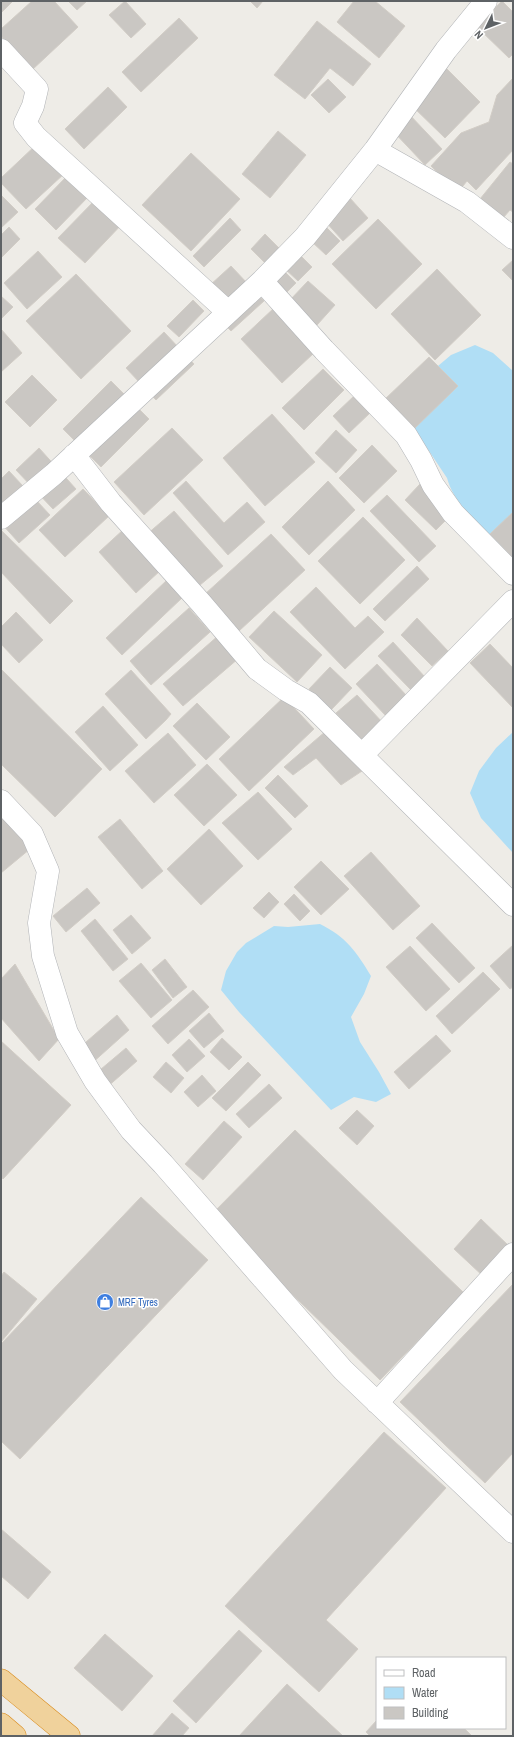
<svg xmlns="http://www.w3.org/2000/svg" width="514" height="1737" viewBox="0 0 514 1737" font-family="'Archivo Narrow',sans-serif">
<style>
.water{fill:#b0def5}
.building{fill:#cac7c3;stroke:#d2cdc6}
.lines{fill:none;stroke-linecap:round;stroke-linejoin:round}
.minor-casing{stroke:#b2b4b7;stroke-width:23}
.highway-casing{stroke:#d98b1c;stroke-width:23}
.minor{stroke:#fff;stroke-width:22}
.highway{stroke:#f0d29c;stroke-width:22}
.labels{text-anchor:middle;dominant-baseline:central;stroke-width:3;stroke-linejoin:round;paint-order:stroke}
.shop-label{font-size:10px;fill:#366cbe;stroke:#fff;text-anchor:start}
</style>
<rect width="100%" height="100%" fill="#eeece7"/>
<path class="water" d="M475 345 493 353 513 371V536L502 546C482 530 454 504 447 478L411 424 432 371 451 355Z
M513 732V853L481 818 470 793 479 771 496 748Z
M320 924C346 937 356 951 371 976L364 994 351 1017 360 1042 379 1072 391 1094 376 1102 354 1097 331 1110 239 1012 221 990 226 971 237 952 246 943 274 926 288 927Z"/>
<path class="building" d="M1 1H13L1 13Z
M32 1H54L78 27 32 70 1 36V29Z
M68 1H87L77 10Z
M125 1 146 24 131 38 109 15Z
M250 1H263L257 8Z
M354 1H375L405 26 379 58 337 22Z
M502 1 513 12V54L509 58 476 26Z
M179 18 198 38 141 92 122 72Z
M317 21 371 64 353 86 330 68 305 99 274 75Z
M442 64 480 102 445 138 406 100Z
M513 78V150L476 190 467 181 458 192 431 166 461 133 489 122 497 95Z
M328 79 346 97 329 113 311 95Z
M108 87 127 107 84 149 65 129Z
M408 113 442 149 425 165 391 129Z
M278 131 306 155 270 198 242 174Z
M37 144 65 173 26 209 1 183V178Z
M191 153 240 199 191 251 142 205Z
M510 162 513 164V212L510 210 503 218 480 199Z
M68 175 89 196 56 230 35 209Z
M1 195 18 212 1 228Z
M98 197 124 222 85 263 58 238Z
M349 197 368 218 343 241 324 220Z
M230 218 241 230 204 267 193 256Z
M378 219 422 264 376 309 332 264Z
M325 226 340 241 326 255 311 241Z
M9 227 20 239 1 258V235Z
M265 234 280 249 266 264 251 249Z
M38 251 62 277 27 309 4 283Z
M297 252 312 267 298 281 283 267Z
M513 260V281L502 270Z
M231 266 264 301 231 331 198 296Z
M281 268 296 283 282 297 267 283Z
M437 269 481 315 435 360 391 314Z
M76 274 131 331 81 379 26 321Z
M308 281 335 305 317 325 290 300Z
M1 296 13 307 2 318 1 316Z
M193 300 204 311 179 337 167 326Z
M274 308 315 352 282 383 241 339Z
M1 329 22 353 1 372Z
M164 332 194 364 156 400 126 368Z
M429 357 458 386 412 431 383 401Z
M323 369 344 390 304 430 282 408Z
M32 375 57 400 30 427 5 402Z
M111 381 149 419 101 467 63 429Z
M355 395 371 412 349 433 333 416Z
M272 414 315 462 265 506 223 458Z
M172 428 203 460 144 515 114 482Z
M336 430 357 450 336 473 315 453Z
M372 445 397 471 364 503 339 478Z
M39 448 76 489 53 509 16 470Z
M9 471 50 515 19 543 1 523V479Z
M186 481 224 523 247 502 265 522 228 555 173 493Z
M328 481 355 510 309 555 282 527Z
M420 484 452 514 436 530 405 500Z
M83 489 109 516 65 557 39 530Z
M387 495 436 546 419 562 370 511Z
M174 511 223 566 194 590 146 535Z
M513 512V558L490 534Z
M363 517 405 560 360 604 318 561Z
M124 529 162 569 136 593 99 552Z
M1 530 73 601 50 624 1 572Z
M271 534 305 570 239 631 205 594Z
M417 566 429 579 385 621 373 609Z
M167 580 183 597 122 655 106 638Z
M316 587 355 628 368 616 384 632 345 669 290 612Z
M189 608 210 632 151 685 130 661Z
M274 611 322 655 297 682 249 637Z
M16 612 43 640 19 663 1 644V627Z
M417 618 448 651 432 666 401 635Z
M219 635 239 658 183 706 163 684Z
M393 642 425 677 411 690 378 656Z
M490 644 513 668V708L470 663Z
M377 664 407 696 386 716 356 684Z
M330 667 352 688 331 710 309 689Z
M1 669 102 769 55 817 1 764Z
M131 670 171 714 166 720 146 739 105 694Z
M357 695 383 723 361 742 336 713Z
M284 697 314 729 249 791 219 759Z
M197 703 230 737 206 760 173 726Z
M103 706 138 745 110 771 75 732Z
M326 731 362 771 341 785 316 758 293 775 284 767Z
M168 733 196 765 154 803 125 771Z
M207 764 237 795 204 826 174 795Z
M278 775 308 806 295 818 265 788Z
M258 792 292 829 258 860 222 823Z
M1 810 36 844 1 873Z
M120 819 163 871 142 889 98 837Z
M209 829 243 866 201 905 167 869Z
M371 852 420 906 393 930 344 876Z
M321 861 349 889 321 915 294 887Z
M87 888 100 903 66 932 53 916Z
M269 892 279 902 264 918 253 908Z
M294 894 310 911 300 921 284 904Z
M131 915 151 938 132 954 113 930Z
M95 919 128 959 113 971 81 931Z
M432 923 475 968 459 983 416 938Z
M513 945V987L510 989 490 966Z
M410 946 450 989 426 1011 386 967Z
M165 959 187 987 173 998 152 970Z
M141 963 172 1000 151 1018 119 981Z
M15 964 59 1039 39 1061 1 1018V979Z
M483 972 500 989 452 1034 436 1016Z
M193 990 209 1007 168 1044 152 1026Z
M209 1013 224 1031 204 1048 189 1031Z
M117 1015 129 1030 91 1064 78 1049Z
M436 1035 451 1051 409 1089 394 1072Z
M222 1038 242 1057 229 1070 210 1052Z
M189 1039 205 1056 187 1072 172 1055Z
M1 1041 71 1105 3 1179 1 1176Z
M126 1048 137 1061 106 1088 94 1075Z
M166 1062 184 1078 171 1093 153 1077Z
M248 1062 261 1075 226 1111 212 1098Z
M202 1075 216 1091 198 1107 184 1092Z
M269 1084 282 1098 249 1128 236 1114Z
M357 1110 374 1126 357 1145 339 1128Z
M224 1121 242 1137 203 1180 185 1164Z
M295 1130 464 1293 380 1380 211 1215Z
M141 1197 208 1260 20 1459 1 1441V1344Z
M481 1219 511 1248 484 1277 454 1249Z
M4 1272 37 1299 1 1342V1276Z
M513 1284V1453L485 1483 400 1402Z
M384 1432 446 1488 326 1620 358 1649 319 1692 225 1606Z
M1 1529 51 1572 28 1599 1 1576Z
M239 1630 262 1651 196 1723 173 1701Z
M105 1634 153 1676 122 1711 74 1668Z
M287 1684 343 1736H239Z
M172 1713 189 1728 182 1736H152Z
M377 1720V1728H464L472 1736H370L366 1732Z"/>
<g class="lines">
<g class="minor-casing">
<path id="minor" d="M1 50 37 89 33 106 25 123 36 137 228 312
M375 150 467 202 513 238
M262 281 324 350 406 435 421 460 433 485 453 513 513 574
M74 455 111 503 201 603 257 669 286 690 309 703 513 905
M1 518 54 474 262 281 305 237 375 150 446 50 486 1
M362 755 513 601
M1 801 32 834 48 871 39 923 43 956 67 1033 95 1081 131 1130 163 1164 343 1370 513 1532
M377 1403 513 1254"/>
</g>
<g class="highway-casing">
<path id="highway" d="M1 1680 69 1736
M1 1724 15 1736"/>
</g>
<use href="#minor" class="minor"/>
<use href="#highway" class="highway"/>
</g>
<defs>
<g id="shop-disc" transform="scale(0.9)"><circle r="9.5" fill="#3f7fe0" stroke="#fff"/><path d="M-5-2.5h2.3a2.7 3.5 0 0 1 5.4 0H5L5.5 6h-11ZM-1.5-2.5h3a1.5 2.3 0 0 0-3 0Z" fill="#fff"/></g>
</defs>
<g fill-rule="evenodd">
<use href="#shop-disc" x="105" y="1302"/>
</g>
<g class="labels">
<g class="shop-label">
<text x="118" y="1302">MRF Tyres</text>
</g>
</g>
<rect width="514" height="1737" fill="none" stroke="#5e6265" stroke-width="4"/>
<rect x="376" y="1657" width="130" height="72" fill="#ffffff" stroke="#bfc0c1"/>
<rect x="384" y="1670" width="20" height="6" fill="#ffffff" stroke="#bfc0c1"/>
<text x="412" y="1677" font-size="12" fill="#5e6265">Road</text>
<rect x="384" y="1687" width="20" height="12" fill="#b0def5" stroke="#bfc0c1"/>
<text x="412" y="1697" font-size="12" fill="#5e6265">Water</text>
<rect x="384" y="1707" width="20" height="12" fill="#cac7c3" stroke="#bfc0c1"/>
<text x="412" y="1717" font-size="12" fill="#5e6265">Building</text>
<g transform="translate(486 28) rotate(227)" stroke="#ffffff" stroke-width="3" paint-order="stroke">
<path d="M0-3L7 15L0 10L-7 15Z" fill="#5e6265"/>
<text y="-6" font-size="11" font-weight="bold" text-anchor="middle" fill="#5e6265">N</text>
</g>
</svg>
